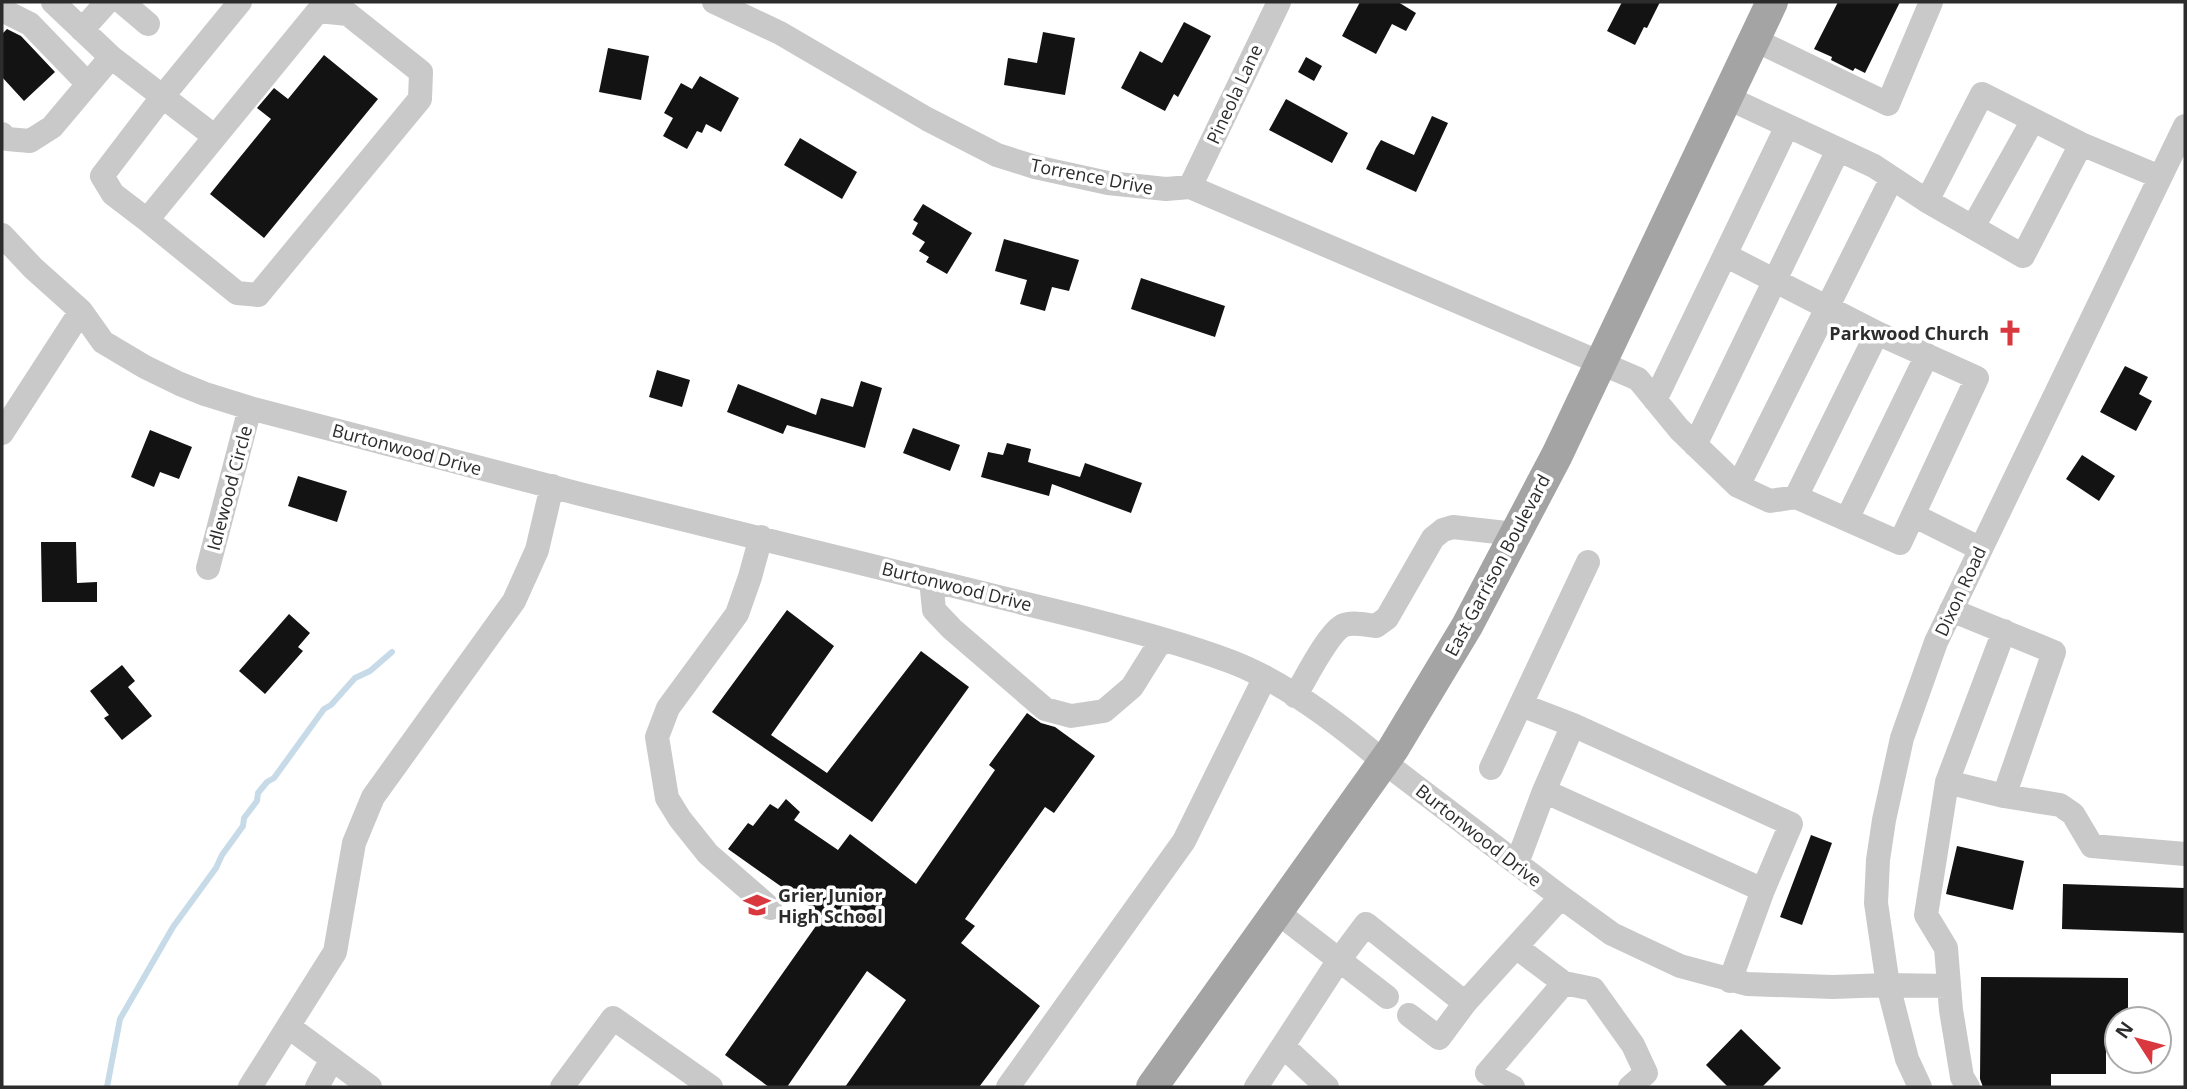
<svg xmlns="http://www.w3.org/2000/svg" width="2187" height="1089" viewBox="0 0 2187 1089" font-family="'Open Sans',sans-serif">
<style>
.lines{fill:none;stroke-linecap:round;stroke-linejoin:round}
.stream{stroke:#c7dae8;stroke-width:6}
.building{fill:#131313}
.minor{stroke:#c9c9c9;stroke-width:24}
.major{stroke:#a4a4a4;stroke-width:32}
.labels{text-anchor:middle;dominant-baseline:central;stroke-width:7;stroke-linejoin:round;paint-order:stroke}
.street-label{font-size:18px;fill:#2c2c2c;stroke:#fff}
.poi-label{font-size:18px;font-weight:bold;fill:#2c2c2c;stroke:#fff;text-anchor:end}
</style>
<rect width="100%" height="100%" fill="#fff"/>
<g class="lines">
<path class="stream" d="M107 1087 120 1019 173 927 216 868 222 855 243 826 244 818 257 801 258 793 267 782 274 778 324 709 331 705 355 678 370 671 392 652"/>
</g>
<path class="building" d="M1360 2H1398L1416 13 1406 31 1392 24 1376 54 1342 36Z
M1622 2H1660L1647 28 1644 27 1635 45 1607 31Z
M1838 2H1900L1865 73 1855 68 1853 71 1831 60 1832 57 1814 49Z
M1184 22 1211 36 1178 97 1174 94 1165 111 1121 88 1140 51 1162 63Z
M7 29 21 36 55 72 24 101 2 77V34Z
M1043 32 1075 38 1065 95 1004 85 1008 58 1037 63Z
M608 48 649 56 641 100 599 92Z
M324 55 378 99 264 238 210 194 271 119 257 108 274 88 288 99Z
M1306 57 1322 66 1314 81 1298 72Z
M700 76 739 98 721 132 706 124 702 133 697 131 687 149 663 136 673 118 664 113 681 83 692 89Z
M1286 99 1348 133 1332 163 1269 130Z
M1432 116 1448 123 1416 192 1366 169 1376 148 1381 140 1414 155Z
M800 138 857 172 842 199 784 165Z
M923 204 972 233 947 274 926 262 929 257 919 251 925 242 912 234 918 223 913 220Z
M1004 239 1079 260 1069 291 1052 287 1045 311 1020 304 1027 280 995 271Z
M1141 278 1225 306 1215 337 1131 309Z
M2125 366 2148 377 2139 394 2152 401 2136 431 2100 412Z
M657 370 690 380 682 407 649 397Z
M861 381 882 388 865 448 787 425 783 434 727 412 738 384 816 415 821 398 853 407Z
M913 428 960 445 950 471 903 453Z
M150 430 192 447 179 479 160 472 154 487 131 477Z
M1007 443 1031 449 1028 462 1080 477 1085 463 1142 483 1131 513 1052 484 1049 496 981 477 988 452 1003 455Z
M2082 455 2115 476 2099 501 2066 479Z
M298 476 347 491 337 522 288 506Z
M41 542H76L77 583 97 582V602H42Z
M787 610 834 646 771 735 827 773 921 651 969 687 872 822 712 712Z
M289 614 310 633 298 647 303 651 265 694 239 671Z
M122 665 135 681 128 687 152 716 122 740 104 718 109 715 90 691Z
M1027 713 1041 723 1055 727 1095 756 1054 813 1045 807 965 919 975 926 961 943 1040 1006 979 1087H845L906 1000 867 971 787 1087H769L725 1055 823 916 728 849 748 823 753 826 770 804 778 809 786 799 800 812 794 820 838 850 850 834 916 884 995 770 989 765Z
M1811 835 1832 843 1802 925 1780 917Z
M1957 846 2024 861 2013 910 1946 894Z
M2063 884 2185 888V933L2062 929Z
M1981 977 2128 978V1019H2117V1048H2106V1074H2051V1087H1983L1980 1079Z
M1741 1029 1781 1068 1762 1087H1728L1706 1065Z"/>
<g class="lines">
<path class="minor" d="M53 2 111 57 214 136
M122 2 148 24
M714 2 780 33 927 119 997 155 1035 167 1108 183 1166 189 1190 187 1638 379 1679 429 1738 486 1770 501 1796 497 1900 543 1977 378 1877 333 1725 255 1655 400
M2 10 30 24 87 83
M318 11 348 14 421 72 420 99 258 295 237 293 147 220Z
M82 30 107 2
M1753 39 1888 104 1931 2
M1726 97 1874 166 1927 201 2023 256 2081 144 1982 94 1927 201
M2 134 7 139 30 141 52 127 111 57
M2081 144 2160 177
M1190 187 1279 2
M147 220 113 194 102 176 163 96 240 2
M1973 227 2033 120
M2 235 33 268 81 311 103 342 145 367 180 384 205 394 250 408 580 494 1084 618C1134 631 1184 644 1232 662 1284 682 1342 726 1384 762L1561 897 1612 934 1680 966 1747 984 1833 987 1888 985 1949 986
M1725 255 1787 126
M2 433 81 311
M1695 445 1838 150
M1738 486 1892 178
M1796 497 1877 333
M1913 515 1981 549
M1847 519 1927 355
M761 537 750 577 737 614 668 708 657 737 667 798 680 819 708 854 770 908
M208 568 250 408
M931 580 934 610 952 629 1045 709 1071 716 1104 711 1132 687 1162 639
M1951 610 2054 652 2004 796 1947 782 2004 631
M1295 696C1305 680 1327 635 1342 626 1352 621 1365 625 1376 626L1387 618 1433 538 1443 530 1453 527 1515 534
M1521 705 1573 725
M1491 768 1588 562
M1947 782 1926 915 1946 948 1951 1010 1962 1077 1968 1087
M1544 791 1763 890
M2004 796 2060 805 2073 814 2092 846 2185 854
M1517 863 1544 791 1573 725 1791 824 1763 890 1730 981
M1277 912 1387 997
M1516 947 1564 983 1593 989 1633 1045 1646 1073 1630 1087
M1409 1015 1439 1038 1465 1003
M289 1027 370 1087
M1283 1046 1327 1087
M250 1087 335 952 354 843 373 797 514 601 537 550 552 486
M317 1087 332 1059
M562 1087 613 1018 711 1087
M1008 1087 1184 841 1265 677
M1256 1087 1339 960 1366 924 1465 1003 1561 897
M1513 1087 1487 1073 1564 983
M1920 1087 1907 1059 1888 985 1876 903 1878 860 1884 820 1902 738 1936 642 2185 126"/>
<path class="major" d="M1152 1087 1393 749 1467 626 1557 455 1772 2"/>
</g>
<defs>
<g id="church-bare" transform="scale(2.1)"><path d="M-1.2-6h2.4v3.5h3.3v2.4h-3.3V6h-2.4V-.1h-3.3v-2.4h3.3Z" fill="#d9383f" stroke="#fff" stroke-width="2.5" paint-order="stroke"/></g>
<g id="school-bare" transform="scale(2.1)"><path d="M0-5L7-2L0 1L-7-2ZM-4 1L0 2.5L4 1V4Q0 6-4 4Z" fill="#d9383f" stroke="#fff" stroke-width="2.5" paint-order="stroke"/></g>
</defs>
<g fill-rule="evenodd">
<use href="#church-bare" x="2010" y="333"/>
<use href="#school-bare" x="757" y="905"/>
</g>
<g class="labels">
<g class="street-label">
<text transform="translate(1234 94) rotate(-65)">Pineola Lane</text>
<text transform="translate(1092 176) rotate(11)">Torrence Drive</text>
<text transform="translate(407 449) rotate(15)">Burtonwood Drive</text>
<text transform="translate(229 488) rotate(-75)">Idlewood Circle</text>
<text transform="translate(1497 565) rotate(-62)">East Garrison Boulevard</text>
<text transform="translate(957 586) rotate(14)">Burtonwood Drive</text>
<text transform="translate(1960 591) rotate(-65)">Dixon Road</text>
<text transform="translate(1479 835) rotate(38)">Burtonwood Drive</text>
</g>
<g class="poi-label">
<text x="1989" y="333">Parkwood Church</text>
<text x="778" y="895" text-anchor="start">Grier Junior<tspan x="778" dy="21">High School</tspan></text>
</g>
</g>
<rect width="2187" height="1089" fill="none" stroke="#2c2c2c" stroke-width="7"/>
<g transform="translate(2138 1040) rotate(306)"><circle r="33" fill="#ffffff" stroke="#ababab" stroke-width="2"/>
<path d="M0-5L12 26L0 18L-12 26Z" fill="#d9383f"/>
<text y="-10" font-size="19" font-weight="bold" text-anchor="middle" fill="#2c2c2c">N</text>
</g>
</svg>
